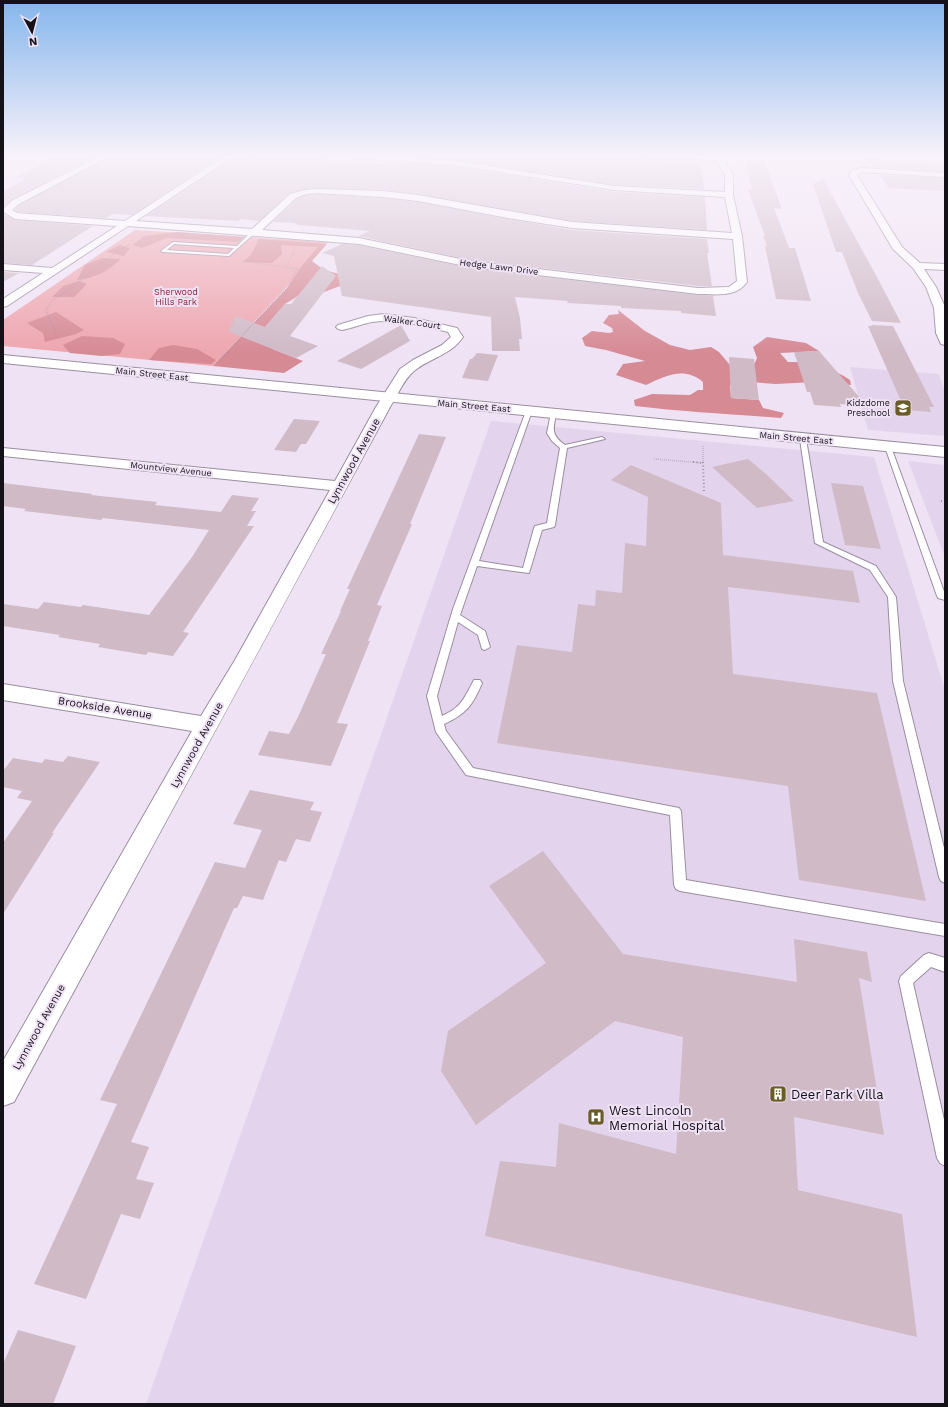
<svg xmlns="http://www.w3.org/2000/svg" width="948" height="1407" viewBox="0 0 948 1407" font-family="'Work Sans',sans-serif">
<style>
.built{fill:#e4d3ed}
.green{fill:#eea6af}
.forest{fill:#d68a94}
.building{fill:#cfbac6}
.lines{fill:none;stroke-linecap:round;stroke-linejoin:round}
.service-casing{stroke:#9a8e9f;stroke-width:2}
.minor-casing{stroke:#9a8e9f;stroke-width:2}
.secondary-casing{stroke:#9a8e9f;stroke-width:2}
.path-far2{stroke:#9a909f;stroke-width:1;stroke-dasharray:0.5 1;stroke-linecap:butt}
.path-far1{stroke:#9a909f;stroke-width:1.5;stroke-dasharray:0.5 1.5;stroke-linecap:butt}
.path{stroke:#9a909f;stroke-width:2;stroke-dasharray:1 2.5;stroke-linecap:butt}
.service{fill:#fff;fill-rule:evenodd}
.minor{fill:#fff;fill-rule:evenodd}
.secondary{fill:#fff;fill-rule:evenodd}
.labels{text-anchor:middle;dominant-baseline:central;stroke-width:4;stroke-linejoin:round;paint-order:stroke}
.far-street-label{font-size:9px;fill:#151118;stroke:#efe2f5}
.far-park-label{font-size:9px;fill:#84293d;stroke:#efe2f5}
.far-poi-label{font-size:9px;fill:#151118;stroke:#efe2f5;text-anchor:end}
.street-label{font-size:11px;fill:#151118;stroke:#efe2f5}
.near-poi-label{font-size:13px;fill:#151118;stroke:#efe2f5;text-anchor:start}
</style>
<rect width="100%" height="100%" fill="#efe2f5"/>
<path class="built" d="M850 367 939 374 945 393V436L868 430Z
M491 421 874 457 945 690V1404H146Z
M908 461 945 465V557Z"/>
<path class="green" d="M135 230 328 242 213 366 3 346V320Z"/>
<path class="forest" d="M178 232 244 237 238 242 167 238 142 248 133 245 144 236Z
M259 239 327 244 312 261 324 270 359 279 316 295 305 293 298 296 285 304 259 334 262 343 275 350 303 361 284 373 213 366 287 288 301 267 318 247 281 245 282 254 272 263 243 262 251 255Z
M120 245 130 248 124 256 106 252Z
M102 258 121 259C105 273 97 277 77 280L85 265Z
M79 281 87 284 74 297H52L63 286Z
M618 310 645 331 670 345 690 350 711 347 719 352 730 365 753 367 757 358 753 347 767 337 806 343 819 351 780 353 788 362C811 361 831 367 850 380L851 385 814 382 776 384 735 381V385H730L731 398 759 400 763 408 784 413 781 418C732 414 684 412 635 406L634 400 652 394 690 395 698 390H703V382C684 366 665 376 646 385L616 375 623 364 645 361 606 350 585 346 582 338 592 331 609 333 613 332 612 328 603 323 609 315 619 314Z
M56 312 84 330 76 334 45 342 43 333 27 323Z
M82 336 113 338 125 344 120 354 102 356 70 353 63 345Z
M173 345 197 349 216 360 211 364 149 360 159 348Z"/>
<path class="building" d="M58 156H96L12 199 3 207V192L27 178H14Z
M111 156H222L132 215 113 214 106 218 17 212 15 210 20 205Z
M235 156H320L323 160 336 162 389 164V162L456 166 614 192 705 197 707 230 572 221 418 194 383 190 317 188 305 189 289 193 259 221 241 219 238 221 146 216Z
M412 156H585L701 164 704 189 614 185 456 160Z
M868 159 945 165V172L873 167Z
M764 161 782 209 774 208 789 248H795L811 301 776 299 765 246H767L763 236H765L748 190 752 189 745 162Z
M879 175 945 178V191L889 188Z
M823 179 877 277 901 323 872 321 858 293 842 252H836L813 184Z
M317 194 383 198 418 202 508 219 572 230 707 239 709 253H707L712 286H698L470 260 358 236 370 231 299 225 295 224 296 223 273 222 297 199 306 195Z
M3 213 15 220 93 226 32 265 3 263Z
M342 244 359 245 470 268 698 295 713 296 716 316 681 313V311L621 308V306L567 303 568 301 515 297 520 318 522 339H519L520 351H492L491 317 342 296 334 256 322 253Z
M322 266 336 276 290 336 318 346 296 358 229 332 235 316 265 327 285 304H291Z
M3 272 19 273 3 282Z
M401 325 410 341 361 369 337 361Z
M871 325 893 326 934 407H929L931 412 905 410 868 326H872Z
M819 351 868 407 840 404 841 407 814 405 810 392H807L794 352Z
M477 353 498 355 488 381 462 378 470 359H472Z
M729 357 754 359 759 400 731 398Z
M294 419 320 421 306 444H301L296 452 274 450Z
M419 434 446 437 410 524H412L377 605 382 606 368 641H370L337 723 348 724 331 766 258 755 269 731 289 734 298 717 326 654H321L341 611H340L350 589H347Z
M748 459 766 474 794 501 757 508 712 467Z
M631 465 721 503 723 555 853 571 860 603 728 587 733 674 877 693 926 901 799 880 788 786 497 743 517 645 572 652 578 604 595 606 596 590 622 593 625 543 646 546 648 497 611 480Z
M3 483 92 494 91 495 157 502 155 505 221 512 232 495 259 498 251 511H256L247 526H254L183 632 189 633 173 656 148 652 146 655 98 647 100 644 58 637 60 635 3 626V604L38 609 44 602 81 607 83 605 149 615 192 557 209 530 103 518 101 520 24 511 26 509 3 506Z
M831 483 863 486 881 549 845 545Z
M68 756 100 762 52 833H54L3 914V843L32 801 17 798 22 791 3 787V771L13 758 42 763 45 759 63 762Z
M250 790 314 802 310 810 322 812 310 842 296 839 286 862 279 860 263 900 243 896 237 908H234L131 1142 149 1147 136 1179 154 1183 140 1219 121 1214 86 1299 34 1284 117 1104 100 1100 215 862 245 868 262 830 233 824Z
M543 851 623 954 797 982 794 939 867 952 872 982 859 978 884 1135 794 1117 798 1190 902 1214 917 1337 485 1236 500 1161 556 1167 559 1123 676 1154 683 1037 615 1021 476 1125 441 1071 448 1031 546 963 489 886Z
M18 1330 76 1346 53 1404H3V1364Z"/>
<g class="lines">
<g class="service-casing">
<path id="service" d="M252 231 256 232 229 256 163 252 161 251 173 242 237 246ZM174 244 234 248 228 254 167 250Z
M529 409 532 411 479 561 523 568 534 528 535 526 547 523 560 448 552 441 547 433 551 413 556 414C553 430 551 435 565 445L602 437 605 439 567 448 555 525 554 527 542 530 529 573 477 566 460 615 485 631 490 647 485 650 482 649 478 635 458 622 437 696 442 716C462 707 464 698 474 680H480L482 683C473 705 466 714 444 724L446 731 473 768 679 808 681 811 686 880 945 924V936L680 891 676 889 674 885 670 815 466 775 436 732 427 696 453 609 526 411Z
M803 437 806 439 823 542 876 566 896 597 903 681 945 852V883L941 881 939 877 893 681 888 597 870 570 815 543 800 439Z
M888 445 891 447 945 594V600L938 598 937 596 885 447Z
M929 953 945 958V972L931 967 913 983 945 1124V1166L940 1163 937 1158 899 981 901 976 924 955Z"/>
</g>
<g class="minor-casing">
<path id="minor" d="M100 156H110L19 204 12 210 17 213 125 221 225 156H234L136 221 252 229 290 194 305 190 317 189 383 191 418 195 572 222 732 233 725 197 614 190 456 165 353 158 349 156H389L456 161 614 186 725 192V175L716 160 648 158 644 156H721L733 175V195L742 236 747 282C736 298 715 294 698 294L470 267 359 244 128 226 7 306 3 307V299L43 273 3 270V264L52 268 117 226 15 219 4 212 3 209 13 200ZM317 193 383 197 418 201 508 218 572 228 733 239 737 281 729 287 698 288 470 261 359 238 262 230 296 198 306 194Z
M862 168 945 173V177L862 172 857 175 902 247 920 263 945 264V270L924 269 936 287 945 307V345L941 344 936 333 934 308 926 287 913 268 893 249 849 175 852 170Z
M384 314 414 318 457 328 463 337C451 355 430 358 414 371 403 380 398 395 390 407 266 639 139 870 14 1102L3 1106V1061L192 731 3 700V684L201 716 235 660 330 490 3 456V448L335 481 376 407 400 369 413 360 442 345 451 337 448 332C425 326 397 318 372 322 362 324 352 328 342 330L338 329 336 327 338 325 368 316Z"/>
</g>
<g class="secondary-casing">
<path id="secondary" d="M3 355 945 447V457L3 363Z"/>
</g>
<path class="path-far2" d="M322 176 340 162"/>
<path class="path-far1" d="M286 266 294 251
M57 337 46 310 52 301 74 286 121 248 141 241
M217 363 289 285 297 269 243 261
M703 446V463
M654 459 703 463"/>
<path class="path" d="M693 462 703 463
M703 462 704 491
M941 501 945 502"/>
<use href="#service" class="service"/>
<use href="#minor" class="minor"/>
<use href="#secondary" class="secondary"/>
</g>
<linearGradient id="sky" x2="0" y2="1"><stop stop-color="#85b6ec"/><stop offset="0.44" stop-color="#f8f2fa"/><stop offset="1" stop-color="#f8f2fa" stop-opacity="0"/></linearGradient>
<rect width="948" height="353" fill="url(#sky)"/>
<defs>
<g id="school-square" transform="scale(0.9)"><rect x="-9" y="-9" width="18" height="18" rx="4" fill="#695c29" stroke="#efe2f5"/><path d="M0-5L7-2L0 1L-7-2ZM-4 1L0 2.5L4 1V4Q0 6-4 4Z" fill="#fff"/></g>
<g id="building-square" transform="scale(0.9)"><rect x="-9" y="-9" width="18" height="18" rx="4" fill="#695c29" stroke="#efe2f5"/><path d="M-4-6H4V6H1V3H-1V6H-4ZM-2.5-4.3h1.7v1.8h-1.7ZM.8-4.3h1.7v1.8H.8ZM-2.5-1h1.7V.8h-1.7ZM.8-1h1.7V.8H.8Z" fill="#fff"/></g>
<g id="hospital-square" transform="scale(0.9)"><rect x="-9" y="-9" width="18" height="18" rx="4" fill="#695c29" stroke="#efe2f5"/><path d="M-5-5h3v3.5h4V-5h3V5h-3V1.5h-4V5h-3Z" fill="#fff"/></g>
</defs>
<g fill-rule="evenodd">
<use href="#school-square" x="903" y="408"/>
<use href="#building-square" x="778" y="1094"/>
<use href="#hospital-square" x="596" y="1117"/>
</g>
<g class="labels">
<g class="far-street-label">
<text transform="translate(499 267) rotate(7)">Hedge Lawn Drive</text>
<text transform="translate(412 322) rotate(8)">Walker Court</text>
<text transform="translate(152 374) rotate(6)">Main Street East</text>
<text transform="translate(474 406) rotate(5)">Main Street East</text>
<text transform="translate(796 438) rotate(5)">Main Street East</text>
<text transform="translate(171 469) rotate(6)">Mountview Avenue</text>
</g>
<g class="far-park-label">
<text x="176" y="292">Sherwood<tspan x="176" dy="10">Hills Park</tspan></text>
</g>
<g class="far-poi-label">
<text x="890" y="403">Kidzdome<tspan x="890" dy="10">Preschool</tspan></text>
</g>
<g class="street-label">
<text transform="translate(354 461) rotate(-61)">Lynnwood Avenue</text>
<text transform="translate(105 708) rotate(9)">Brookside Avenue</text>
<text transform="translate(197 745) rotate(-61)">Lynnwood Avenue</text>
<text transform="translate(39 1027) rotate(-61)">Lynnwood Avenue</text>
</g>
<g class="near-poi-label">
<text x="791" y="1094">Deer Park Villa</text>
<text x="609" y="1110">West Lincoln<tspan x="609" dy="15">Memorial Hospital</tspan></text>
</g>
</g>
<rect width="948" height="1407" fill="none" stroke="#151118" stroke-width="8"/>
<g transform="translate(32 32) rotate(173)" stroke="#efe2f5" stroke-width="3" paint-order="stroke">
<path d="M0-3L7 15L0 10L-7 15Z" fill="#151118"/>
<text y="-6" font-size="11" font-weight="bold" text-anchor="middle" fill="#151118">N</text>
</g>
</svg>
